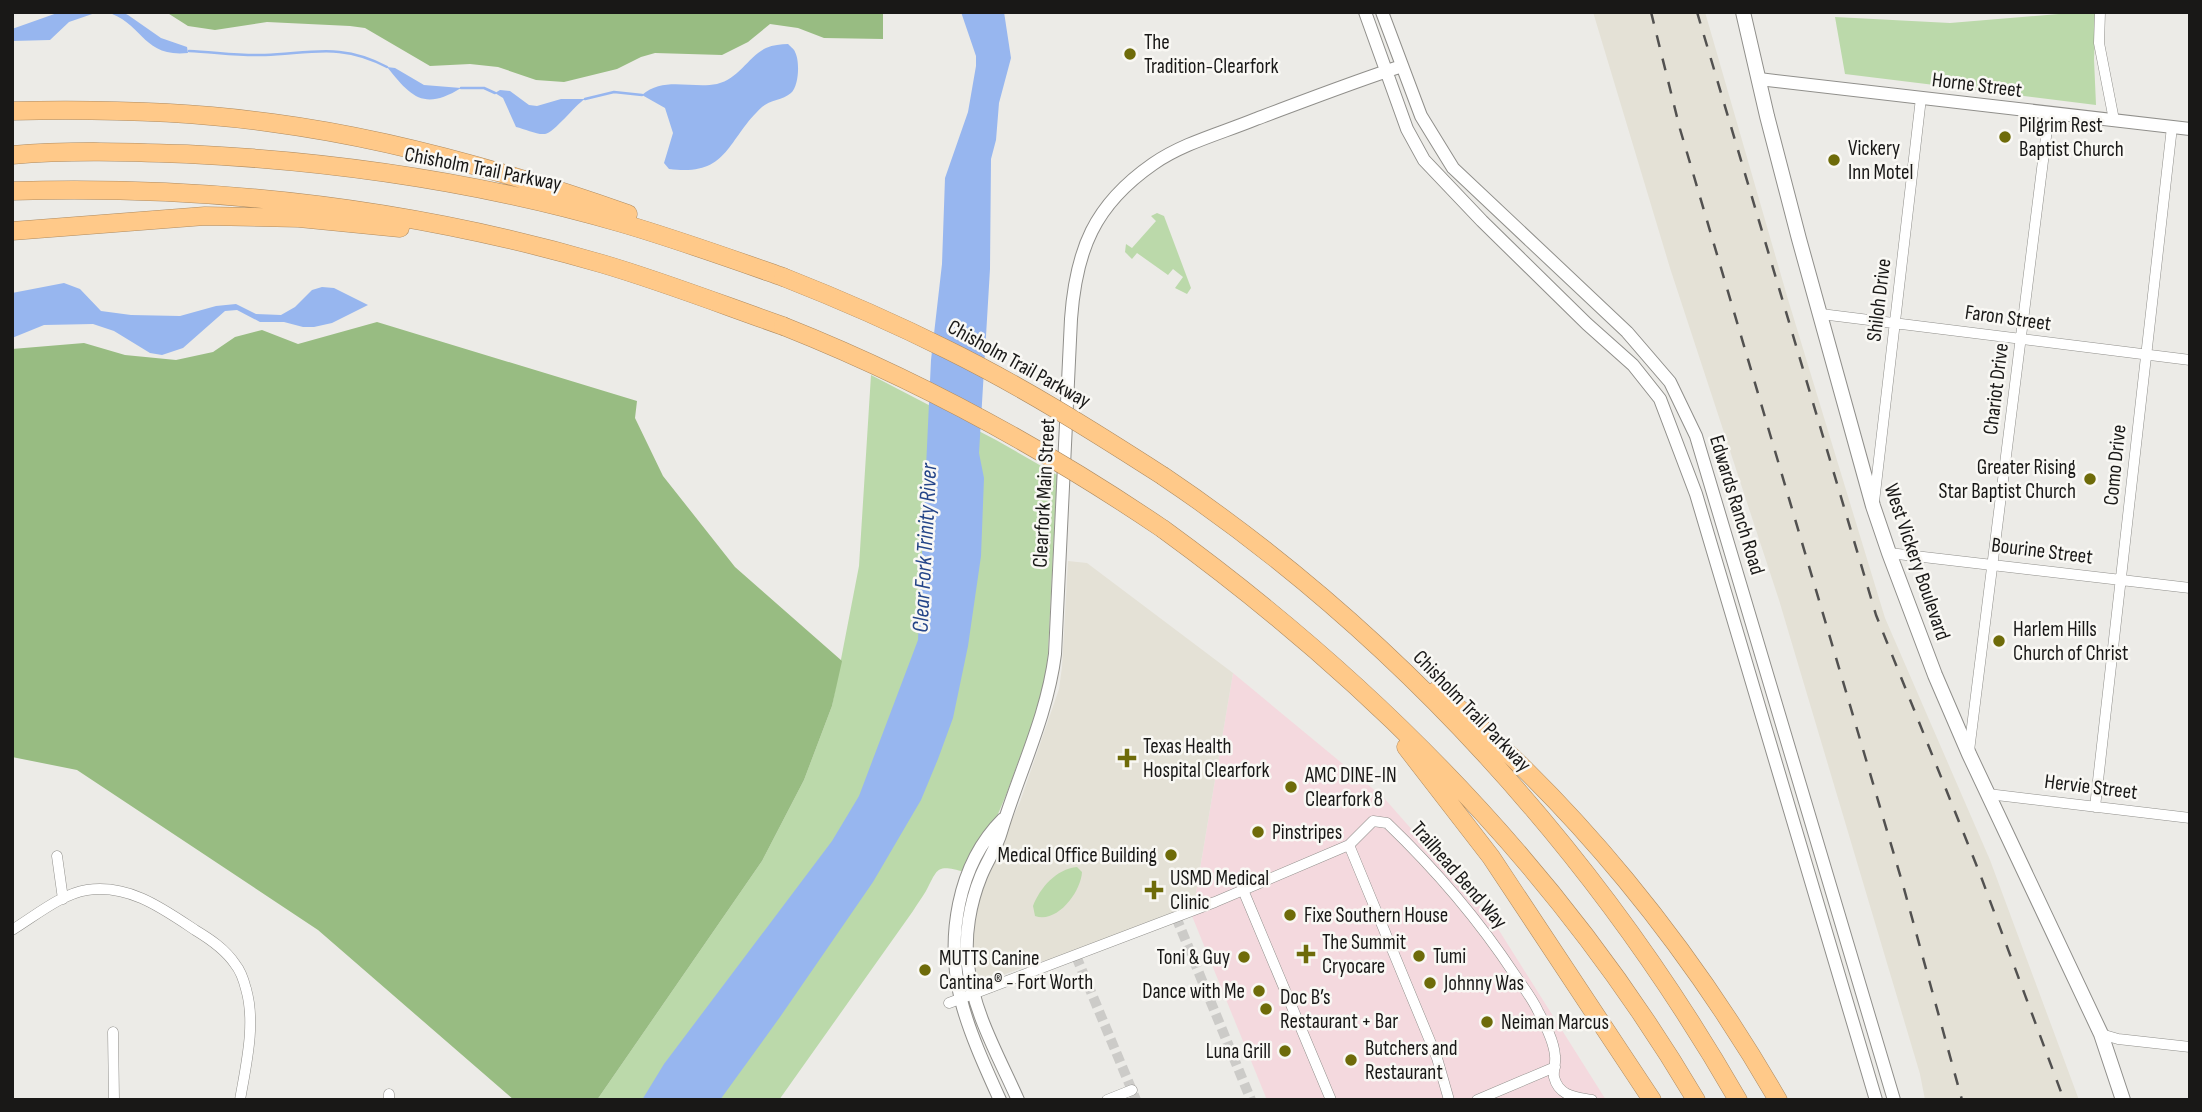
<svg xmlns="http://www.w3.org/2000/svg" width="2202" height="1112" viewBox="0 0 2202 1112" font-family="'Sofia Sans Condensed',sans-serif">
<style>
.commercial{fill:#f4d9de}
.built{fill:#e4e1d6}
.green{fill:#bbd9aa}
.forest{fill:#98bc82}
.water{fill:#97b6ef}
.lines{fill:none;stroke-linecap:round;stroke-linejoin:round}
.stream{stroke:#97b6ef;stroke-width:2.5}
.minor-tunnel{stroke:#cccbc8;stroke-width:10;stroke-dasharray:10 5;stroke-linecap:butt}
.minor-casing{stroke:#908f8b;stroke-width:11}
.tertiary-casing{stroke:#908f8b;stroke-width:14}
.secondary-casing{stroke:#908f8b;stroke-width:16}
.motorway-casing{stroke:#ae8b61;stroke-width:19}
.minor{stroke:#fff;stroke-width:10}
.tertiary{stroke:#fff;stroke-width:12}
.secondary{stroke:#fff;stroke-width:14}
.motorway{stroke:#ffc989;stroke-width:18}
.rail{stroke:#525150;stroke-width:2.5;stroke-dasharray:12 12;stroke-linecap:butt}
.motorway-bridge-casing{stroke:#ae8b61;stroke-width:19;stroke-linecap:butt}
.motorway-bridge{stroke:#ffc989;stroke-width:18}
.poi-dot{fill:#6e6b09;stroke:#f9f8f4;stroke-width:2.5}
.labels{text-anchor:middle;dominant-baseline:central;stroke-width:5;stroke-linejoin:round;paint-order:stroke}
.poi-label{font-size:21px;fill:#191817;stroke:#f9f8f4;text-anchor:start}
.street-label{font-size:21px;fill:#191817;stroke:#f9f8f4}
.water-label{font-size:23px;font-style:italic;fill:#244588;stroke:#f9f8f4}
</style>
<rect width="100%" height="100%" fill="#ecebe7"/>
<path class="commercial" d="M1233 673 1384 798 1495 924 1606 1100H1267L1192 916Z"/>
<path class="built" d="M1593 12H1705L1787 296 1885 618 1990 860 2079 1100H1925L1920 1074 1779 600 1670 268Z
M1068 561 1087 563 1233 673 1194 904 1052 959 1034 963 980 984 975 982 970 942 977 895 1020 802 1059 689 1062 667Z"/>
<path class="green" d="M2083 12H2096L2094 59 2096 105 1845 74 1835 17 1950 23Z
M1157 213 1164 216 1191 288 1187 294 1175 288 1183 277 1173 269 1168 275 1137 253 1132 259 1125 252 1126 244 1132 248 1156 221 1151 216Z
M871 375 996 440 1057 475 1047 672 1036 714 1006 795 998 814 978 843 965 872C936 864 938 868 926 891 922 898 917 904 913 911L779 1100H597L762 861 804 780 832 706 859 566Z
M1077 867 1082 872C1081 892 1057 924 1035 916L1033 906C1040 888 1056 869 1077 867Z"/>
<path class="forest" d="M166 12H883V39L824 38 798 28 770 24 748 42 722 55 655 53 641 57 617 69 564 82 536 80 498 67 470 64 430 66 365 28 350 26 267 22 215 30 188 26Z
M377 322 637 401 635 418 663 476 735 567 842 661 832 706 804 780 762 861 597 1100H514L318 930 77 770 12 757V349L84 343 125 355 176 360 213 352 235 337 262 330 298 344Z"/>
<path class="water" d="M60 12H98L69 22 50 40 12 41V29Z
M106 12H122L128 15 161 38 187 47 188 53C142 58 143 22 106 12Z
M961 12H1004L1011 58 999 103 996 140 991 159 990 269 979 453 984 478 981 556 968 646 953 718 938 759 921 800 873 882 780 1017 720 1100H642L664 1064 832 841 859 796 918 640 931 360 942 264 945 178 968 112 976 66V56Z
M788 44C789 45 795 50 795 52 800 61 799 86 791 93 783 100 770 100 762 107 726 140 729 177 669 169L664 163 673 133 665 108 642 95C664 76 691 89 717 84 739 79 748 57 766 48 773 45 781 44 788 44Z
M387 67 395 68 424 85 461 88C424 111 411 97 387 67Z
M500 90 510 91 529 105 537 106 561 99H585C575 105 554 133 545 134 537 135 525 129 516 127L503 98 495 93Z
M64 283 80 289 101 311 131 315 180 316 216 306 236 304 256 314 281 315 295 307 312 290 322 287 334 288 368 305 332 323 314 327H303L284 322H260L237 310 225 311 183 348 162 355 150 353 114 331 93 324 44 325 12 338V293Z"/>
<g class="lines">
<path class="stream" d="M189 51C214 52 240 56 265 55 313 53 342 43 387 67
M461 88H484L495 93
M585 99 614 92 642 95"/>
<path class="minor-tunnel" d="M1176 917 1251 1100
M1076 956 1136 1100"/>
<g class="minor-casing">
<path id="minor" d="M2100 12 2099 43 2114 120
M1821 314 2190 360
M1874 502 1921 98
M1889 553 2190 588
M1969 751 2049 113
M1988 794 2190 818
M2095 807 2172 127
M1349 845 1437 1058 1449 1100
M57 856 63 899
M1243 890 1331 1100
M12 930C35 916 61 894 87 890 129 884 162 908 195 930 210 939 225 949 235 964 240 970 244 981 246 989 256 1023 246 1065 240 1100
M949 1003 1215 902 1349 845 1373 821 1387 823C1435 869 1478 919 1515 975 1523 987 1532 998 1538 1011 1545 1024 1554 1041 1555 1056 1556 1063 1553 1070 1554 1077 1559 1097 1577 1097 1592 1100
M113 1032 114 1100
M2101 1034 2118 1039 2190 1047
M389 1094V1100
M1107 1100 1132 1090
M1477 1100 1555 1067"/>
</g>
<g class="tertiary-casing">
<path id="tertiary" d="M1365 12 1407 129 1424 160 1482 221 1587 324 1633 365 1660 399 1696 494 1876 1100
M1382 12 1421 116 1453 168 1627 332 1670 382 1696 436 1894 1100
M1759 79 2190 129
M1000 1100C986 1069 969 1032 961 1000 946 938 957 865 1003 819
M1018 1100C999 1057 973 1012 968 965 964 936 970 903 981 876 987 861 997 847 1001 832 1019 772 1047 717 1055 654L1071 319C1076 250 1094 205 1153 164 1183 143 1222 133 1256 119 1304 101 1353 82 1402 66"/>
</g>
<g class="secondary-casing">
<path id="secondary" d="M1743 12 1767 116 1799 239 1873 506 1889 553 1935 675 1969 754 2101 1034 2123 1100"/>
</g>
<g class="motorway-casing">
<path id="motorway" d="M12 111C99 109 187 111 273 123 394 139 512 173 628 214
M12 155C70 150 129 152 187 154 334 161 480 182 621 223 676 239 729 258 783 277
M12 191C212 185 411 208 603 264 664 282 723 305 783 326
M12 231 205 216 299 218 400 228
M1163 476C1399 635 1596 853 1738 1100
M1163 529C1376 684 1561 872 1696 1100
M1437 690C1574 803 1689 946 1778 1100
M1406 747 1491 857 1652 1100"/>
</g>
<use href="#minor" class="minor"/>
<use href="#tertiary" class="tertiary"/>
<use href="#secondary" class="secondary"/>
<use href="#motorway" class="motorway"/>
<path class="rail" d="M1651 12 1680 129 1903 885 1962 1100
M1697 12 1876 615 1980 874 2064 1100"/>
<g class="motorway-bridge-casing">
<path id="motorway-bridge" d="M783 277C839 299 894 323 948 350 1023 387 1093 431 1163 476
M783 326C919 380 1042 447 1163 529"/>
</g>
<use href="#motorway-bridge" class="motorway-bridge"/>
</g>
<g class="poi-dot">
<circle cx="1130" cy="54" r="7"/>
<circle cx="2005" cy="137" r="7"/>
<circle cx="1834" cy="160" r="7"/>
<circle cx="2090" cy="479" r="7"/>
<circle cx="1999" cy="641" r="7"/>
<path d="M1123.5 747.5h7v7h7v7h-7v7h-7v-7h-7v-7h7z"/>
<circle cx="1291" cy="787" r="7"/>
<circle cx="1258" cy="832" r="7"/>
<circle cx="1171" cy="855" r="7"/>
<path d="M1150.5 879.5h7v7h7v7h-7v7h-7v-7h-7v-7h7z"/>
<circle cx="1290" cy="915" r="7"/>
<path d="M1302.5 943.5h7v7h7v7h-7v7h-7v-7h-7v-7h7z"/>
<circle cx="1419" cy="956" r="7"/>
<circle cx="1244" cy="957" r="7"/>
<circle cx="925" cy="970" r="7"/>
<circle cx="1430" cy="983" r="7"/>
<circle cx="1259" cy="991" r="7"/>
<circle cx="1266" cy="1009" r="7"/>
<circle cx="1487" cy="1022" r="7"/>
<circle cx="1285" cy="1051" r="7"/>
<circle cx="1351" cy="1060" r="7"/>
</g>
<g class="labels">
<g class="poi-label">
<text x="1144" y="42">The<tspan x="1144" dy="24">Tradition-Clearfork</tspan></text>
<text x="2019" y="125">Pilgrim Rest<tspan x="2019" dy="24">Baptist Church</tspan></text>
<text x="1848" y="148">Vickery<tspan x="1848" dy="24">Inn Motel</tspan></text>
<text x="2076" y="467" text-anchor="end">Greater Rising<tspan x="2076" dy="24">Star Baptist Church</tspan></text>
<text x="2013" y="629">Harlem Hills<tspan x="2013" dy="24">Church of Christ</tspan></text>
<text x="1143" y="746">Texas Health<tspan x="1143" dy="24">Hospital Clearfork</tspan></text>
<text x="1305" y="775">AMC DINE-IN<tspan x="1305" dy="24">Clearfork 8</tspan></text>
<text x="1272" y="832">Pinstripes</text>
<text x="1157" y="855" text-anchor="end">Medical Office Building</text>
<text x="1170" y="878">USMD Medical<tspan x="1170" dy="24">Clinic</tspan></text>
<text x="1304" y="915">Fixe Southern House</text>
<text x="1322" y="942">The Summit<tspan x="1322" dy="24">Cryocare</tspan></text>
<text x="1433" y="956">Tumi</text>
<text x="1230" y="957" text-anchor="end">Toni &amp; Guy</text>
<text x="939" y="958">MUTTS Canine<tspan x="939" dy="24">Cantina® - Fort Worth</tspan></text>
<text x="1444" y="983">Johnny Was</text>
<text x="1245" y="991" text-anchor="end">Dance with Me</text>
<text x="1280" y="997">Doc B’s<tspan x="1280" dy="24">Restaurant + Bar</tspan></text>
<text x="1501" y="1022">Neiman Marcus</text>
<text x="1365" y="1048">Butchers and<tspan x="1365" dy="24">Restaurant</tspan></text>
<text x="1271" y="1051" text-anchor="end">Luna Grill</text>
</g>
<g class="street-label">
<text transform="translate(1977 85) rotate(7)">Horne Street</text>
<text transform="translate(483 169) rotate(11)">Chisholm Trail Parkway</text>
<text transform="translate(1879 300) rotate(-83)">Shiloh Drive</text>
<text transform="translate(2008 318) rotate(8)">Faron Street</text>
<text transform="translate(1019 364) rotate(29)">Chisholm Trail Parkway</text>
<text transform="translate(1996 389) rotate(-83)">Chariot Drive</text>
<text transform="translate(2115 465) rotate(-84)">Como Drive</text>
<text transform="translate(1044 493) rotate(-87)">Clearfork Main Street</text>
<text transform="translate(1737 505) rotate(73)">Edwards Ranch Road</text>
<text transform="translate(2042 551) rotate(7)">Bourine Street</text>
<text transform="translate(1917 562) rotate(71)">West Vickery Boulevard</text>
<text transform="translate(1472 711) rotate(46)">Chisholm Trail Parkway</text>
<text transform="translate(2091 787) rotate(7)">Hervie Street</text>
<text transform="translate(1459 875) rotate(49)">Trailhead Bend Way</text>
</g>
<g class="water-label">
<text transform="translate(925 548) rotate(-87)">Clear Fork Trinity River</text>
</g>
</g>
<rect width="2202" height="1112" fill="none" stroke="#191817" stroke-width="28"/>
</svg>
